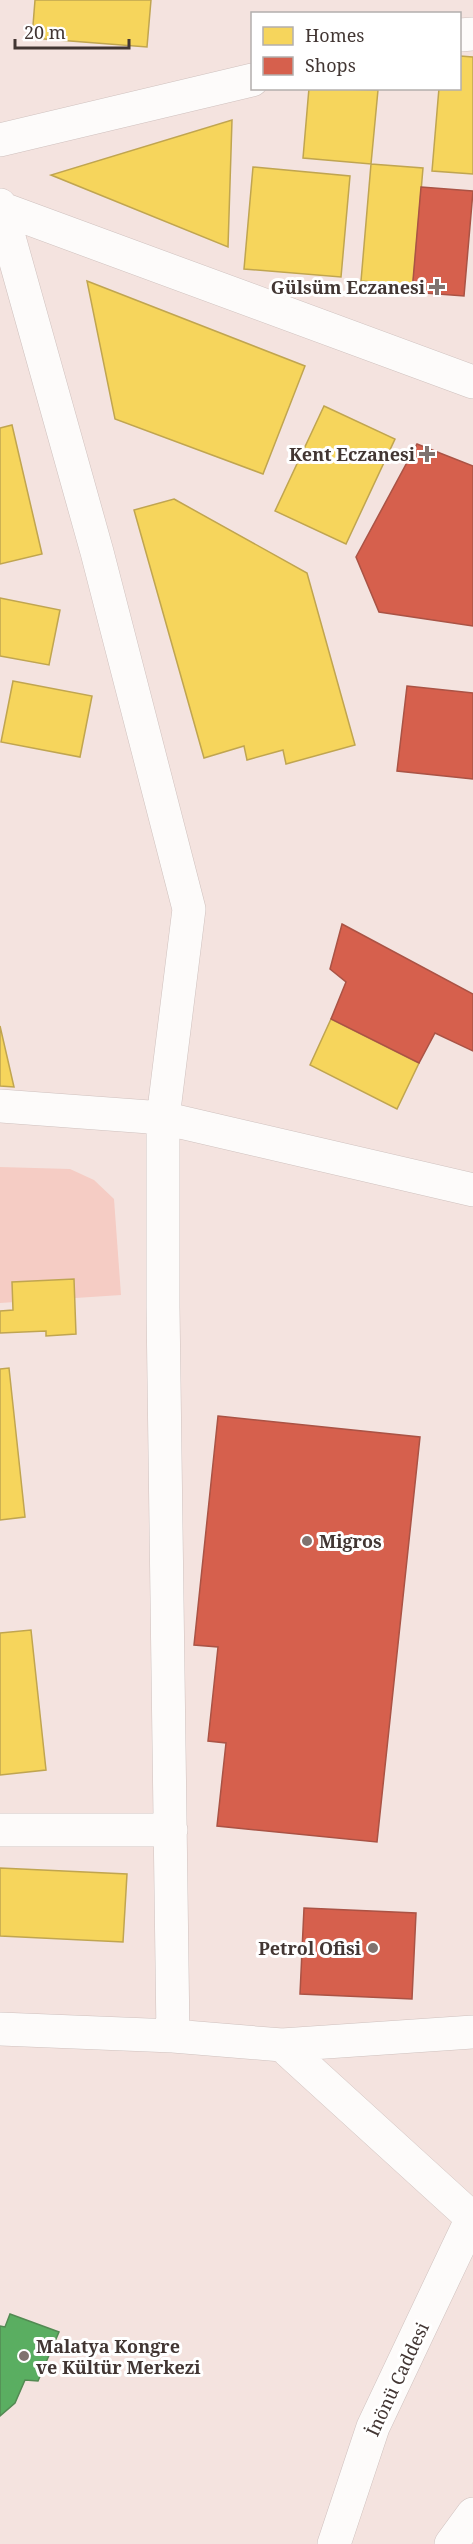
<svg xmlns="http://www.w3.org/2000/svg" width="473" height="2544" viewBox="0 0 473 2544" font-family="'Noto Serif',serif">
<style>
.green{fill:#f5ccc4}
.homes{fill:#f6d55c;stroke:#c0a550;stroke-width:1.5}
.shops{fill:#d6604d;stroke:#aa5345;stroke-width:1.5}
.public{fill:#5aae61;stroke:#538a53;stroke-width:1.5}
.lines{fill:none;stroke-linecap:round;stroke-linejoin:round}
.minor-casing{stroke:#cfc1be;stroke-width:34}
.major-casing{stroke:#cfc1be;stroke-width:34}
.highway-casing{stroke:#cfc1be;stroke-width:34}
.minor{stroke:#fdfbfa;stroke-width:33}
.major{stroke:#fdfbfa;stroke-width:33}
.highway{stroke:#fdfbfa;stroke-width:33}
.poi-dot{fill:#80736f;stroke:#fff;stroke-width:2}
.labels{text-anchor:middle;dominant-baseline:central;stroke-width:6;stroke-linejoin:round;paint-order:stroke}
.poi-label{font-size:18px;font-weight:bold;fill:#423633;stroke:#fff;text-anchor:end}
.street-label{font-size:18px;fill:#423633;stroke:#fff}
</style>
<rect width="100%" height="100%" fill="#f4e3df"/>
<path class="green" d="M0 1167 70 1169 94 1180 114 1199 121 1295 0 1303Z"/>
<path class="homes" d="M35 0H151L147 47 32 38Z
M460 56 473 57V174L432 171 439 88H460Z
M309 88 378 90 371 164 303 158Z
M232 120 228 247 51 175Z
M371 164 423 168 413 285 361 281Z
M253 167 350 176 341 277 244 269Z
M87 281 305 366 263 474 115 419Z
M324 406 395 439 346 544 275 511Z
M12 425 42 554 0 564V428Z
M174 499 307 573 355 745 286 764 283 750 247 760 244 746 204 758 134 510Z
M0 598 60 610 49 665 0 656Z
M13 681 92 696 80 757 1 742Z
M331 1019 419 1063 397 1109 310 1065Z
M0 1026 14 1087 0 1086Z
M74 1279 76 1334 46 1336V1331L0 1333V1311L13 1310 12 1282Z
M9 1368 25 1517 0 1520V1369Z
M31 1630 46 1770 0 1775V1633Z
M0 1868 127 1874 123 1942 0 1936Z"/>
<path class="shops" d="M421 187 473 191 464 296 412 292Z
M417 444 473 466V626L379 612 356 557Z
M407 686 473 693V779L397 771Z
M342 924 473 994V1051L435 1033 419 1063 331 1019 346 982 330 969Z
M218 1416 420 1437 377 1842 217 1826 226 1743 208 1741 218 1647 194 1645Z
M304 1908 416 1913 412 1999 300 1994Z"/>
<path class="public" d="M10 2314 59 2332 38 2381 25 2380 15 2403 0 2416V2326L5 2327Z"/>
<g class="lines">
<g class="minor-casing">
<path id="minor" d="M460 35 473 34
M0 140 252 80
M0 205 97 552 189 909 163 1118V1307L173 2036
M0 208 473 382
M0 1106 163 1118 473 1190
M0 1830H171
M0 2029 173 2036 282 2045 473 2032
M282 2045 472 2218"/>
</g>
<g class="major-casing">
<path id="major" d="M334 2544 373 2427 472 2218
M451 2544 473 2514"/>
</g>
<g class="highway-casing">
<path id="highway" d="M473 2214V2220"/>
</g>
<use href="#minor" class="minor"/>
<use href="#major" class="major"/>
<use href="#highway" class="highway"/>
</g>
<g class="poi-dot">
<path d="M434 278h6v6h6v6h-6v6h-6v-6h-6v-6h6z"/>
<path d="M424 445h6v6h6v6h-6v6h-6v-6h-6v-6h6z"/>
<circle cx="307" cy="1541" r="6"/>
<circle cx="373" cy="1948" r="6"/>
<circle cx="24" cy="2356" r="6"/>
</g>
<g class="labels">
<g class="poi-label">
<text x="425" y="287">Gülsüm Eczanesi</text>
<text x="415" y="454">Kent Eczanesi</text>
<text x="319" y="1541" text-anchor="start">Migros</text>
<text x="361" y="1948">Petrol Ofisi</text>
<text x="36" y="2346" text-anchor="start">Malatya Kongre<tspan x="36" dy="21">ve Kültür Merkezi</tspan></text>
</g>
<g class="street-label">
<text transform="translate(397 2379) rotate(-65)">İnönü Caddesi</text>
</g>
</g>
<rect x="251" y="12" width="210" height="78" fill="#ffffff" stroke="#b3afad" stroke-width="1.5"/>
<rect x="263" y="27" width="30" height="18" fill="#f6d55c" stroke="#b3afad" stroke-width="1.5"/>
<text x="305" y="42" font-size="18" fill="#423633">Homes</text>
<rect x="263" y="57" width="30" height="18" fill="#d6604d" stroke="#b3afad" stroke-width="1.5"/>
<text x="305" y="72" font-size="18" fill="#423633">Shops</text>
<path d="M15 39v9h114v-9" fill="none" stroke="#423633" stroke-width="3"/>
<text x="24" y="39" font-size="18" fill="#423633" stroke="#ffffff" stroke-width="4.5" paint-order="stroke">20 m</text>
</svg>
